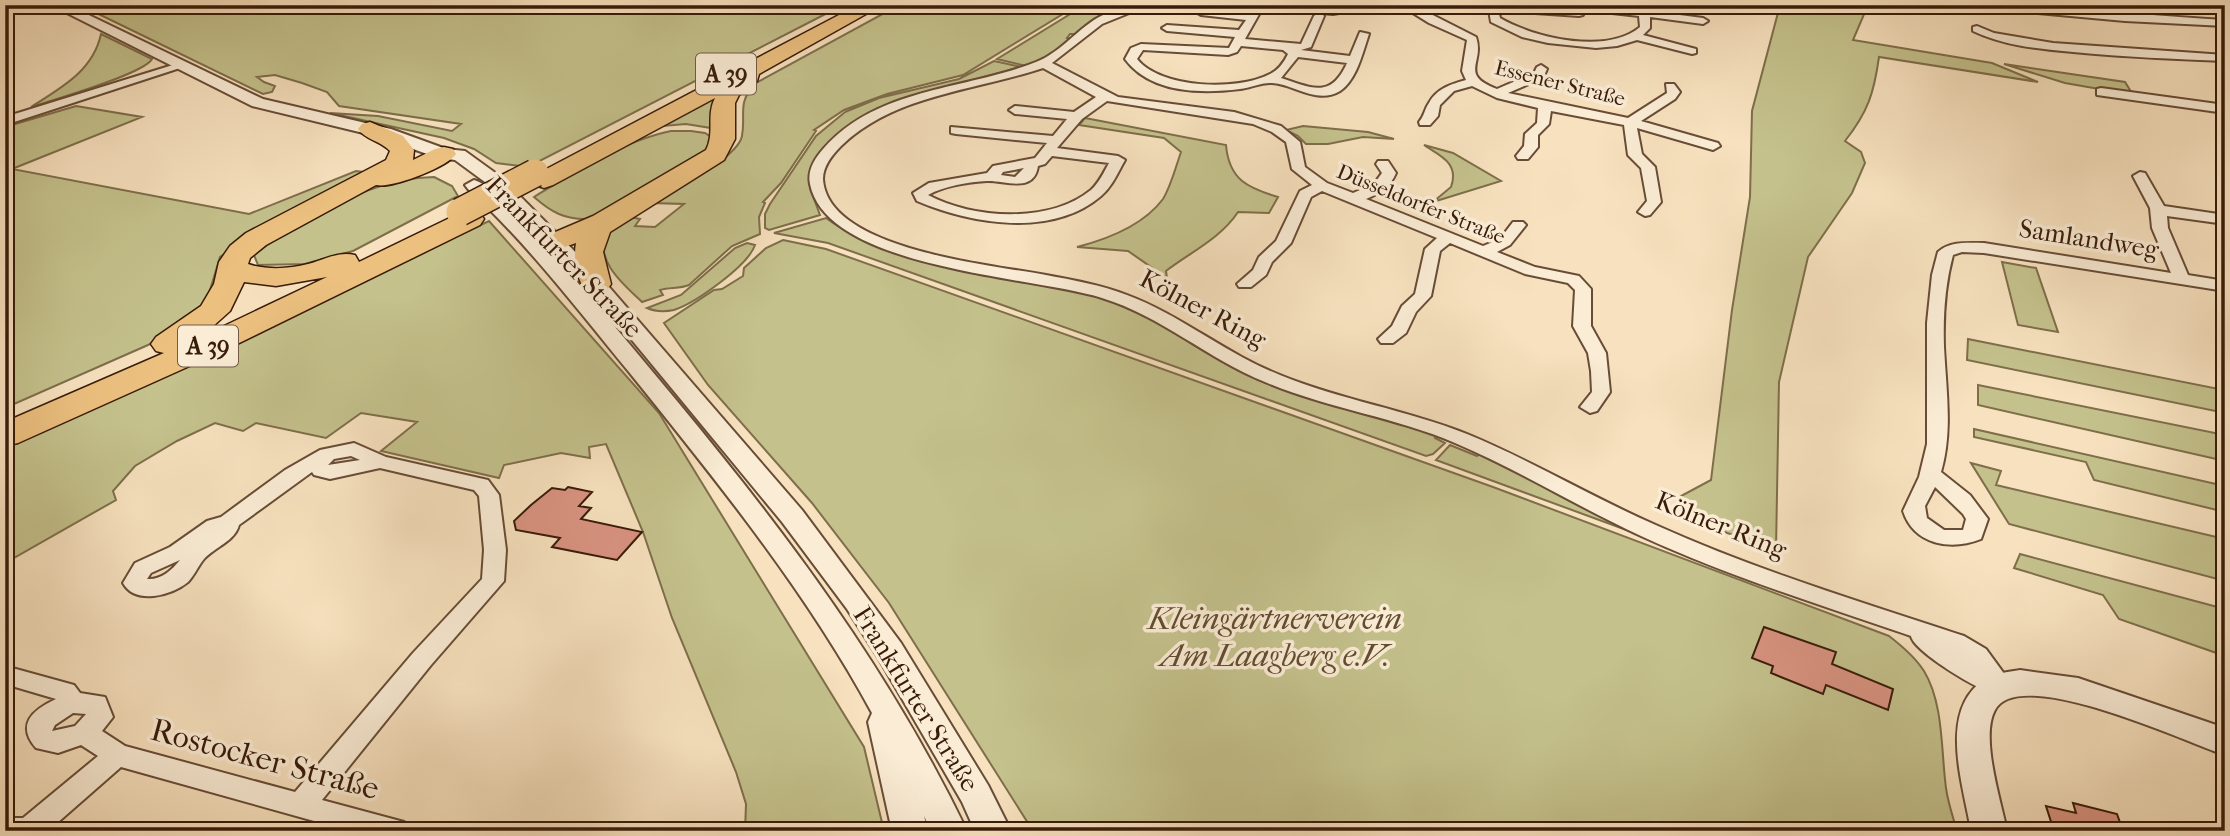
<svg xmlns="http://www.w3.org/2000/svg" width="2230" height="836" viewBox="0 0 2230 836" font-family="'IM FELL French Canon',serif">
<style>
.green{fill:#c4c18c;stroke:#7e6e4a;stroke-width:2}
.building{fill:#d99381;stroke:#381b09;stroke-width:2}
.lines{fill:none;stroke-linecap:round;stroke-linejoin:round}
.minor-casing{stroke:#684c36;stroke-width:4}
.tertiary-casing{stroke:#684c36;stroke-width:4}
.motorway-casing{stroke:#381b09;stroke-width:3}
.minor{fill:#faecd5;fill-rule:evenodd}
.tertiary{fill:#faecd5;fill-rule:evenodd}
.motorway{fill:#ecc07f;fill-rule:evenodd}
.motorway-bridge-casing{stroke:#381b09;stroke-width:30;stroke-linecap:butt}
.motorway-bridge{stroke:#ecc07f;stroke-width:27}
.labels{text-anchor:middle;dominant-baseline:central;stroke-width:7;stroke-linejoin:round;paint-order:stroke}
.far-street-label{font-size:21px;fill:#381b09;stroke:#faecd5}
.shield{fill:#faecd5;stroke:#725a46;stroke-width:2}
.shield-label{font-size:24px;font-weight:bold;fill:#381b09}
.street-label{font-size:26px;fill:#381b09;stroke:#faecd5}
.near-park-label{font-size:32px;font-style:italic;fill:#624d30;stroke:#faecd5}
.near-street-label{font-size:32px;fill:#381b09;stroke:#faecd5}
</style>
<rect width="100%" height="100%" fill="#f7e1be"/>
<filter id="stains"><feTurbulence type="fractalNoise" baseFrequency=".00286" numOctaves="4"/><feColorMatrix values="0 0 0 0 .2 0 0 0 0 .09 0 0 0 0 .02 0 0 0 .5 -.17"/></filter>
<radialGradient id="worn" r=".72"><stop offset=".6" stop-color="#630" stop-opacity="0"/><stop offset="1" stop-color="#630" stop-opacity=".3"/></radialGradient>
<path class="green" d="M80 5H843L528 167 496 163 474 149 444 138 330 113 378 116 452 131 461 124 339 106 327 92 302 83 275 75 257 77 264 82 275 86 272 92 263 94Z
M899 5H1080L1075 8 1059 6V8L1071 9 963 75 887 94 844 110 814 130 816 131 781 183 763 202 765 203 759 217 760 234 732 246 689 285C679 289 670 287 660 290L663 295 642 302C622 283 596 262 605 233L630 217 640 219 635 226 655 227 684 204 652 203C672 191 738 158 742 136 746 113 737 105 754 84Z
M1085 5H1134L1102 16 1077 34H1070L1067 38 1073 39 1046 58 1026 66 997 59Z
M1780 5H1868L1853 40 1992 63 2038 82 1879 57C1874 93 1868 112 1845 141L1861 152 1865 163 1852 193 1808 257 1779 382 1776 550 1670 513 1681 496 1711 480 1732 310 1750 197 1752 111Z
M101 34 152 59C144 74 53 100 31 107 61 88 93 71 101 34Z
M994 61 1021 67 917 95 867 116 811 173 810 188 820 215 769 230 765 228V214L770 204 816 136 845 112 879 98 959 79Z
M2004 64 2125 82 2133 95 2065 83Z
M715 96 711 128 686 124 662 126Z
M76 106 142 117 12 169 249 214 356 171 372 173 271 223 220 257 207 300 185 323 148 345 5 408V127Z
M1085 118 1226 145C1229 180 1248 188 1278 197L1269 213 1238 212C1221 238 1191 252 1166 271L1167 278 1128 251 1077 247C1108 239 1143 226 1163 199 1171 186 1176 166 1181 152L1164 138 1079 125Z
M1303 126 1368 132 1394 139 1363 137 1328 144H1306L1298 136 1286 130Z
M671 131H691L705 133 714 139 717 145 589 219C565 220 551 212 534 197 576 171 623 141 671 131Z
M1424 145 1453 153 1501 181 1433 202 1451 187C1460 162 1438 155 1424 145Z
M434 177 452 186 458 196 353 251 305 264 258 265 254 255C270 241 289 231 308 220 349 197 386 178 434 177Z
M826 218C907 278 1013 267 1105 298 1156 315 1197 351 1245 374 1305 402 1374 414 1437 435L1435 438 1445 443 1433 454 1426 456 828 243 774 233Z
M489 221 659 413 864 747 884 831H745L746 804 736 772 672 618 643 532 606 444 589 447 590 458 561 453 504 465 499 478 381 451 417 422 361 413 326 438 256 423 243 431 215 423 177 441 135 466 113 491 116 500 5 563V445L145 386Z
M783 240 826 249 1493 487 1889 636C1902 646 1915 657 1924 671 1944 704 1941 752 1946 788 1948 803 1953 817 1957 831H1033L889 603 812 503 708 385 664 323 714 290 722 289 743 276 744 268 766 248Z
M747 243 755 245C748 266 695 303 674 310 664 312 656 312 647 308L681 295 735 248Z
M2002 262 2036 268 2058 332 2018 325Z
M1968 339 2219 389 2225 413 1967 360Z
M1978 385 2225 435V461L1978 405Z
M1974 429 2225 486V512L2094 480 2086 462 1974 437Z
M1450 445 1477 456 1480 453 1659 542 1436 460Z
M1971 463 2001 471 1996 485 2225 539V581L2009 524Z
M2020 554 2225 609V656L2119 619 2103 595 2014 568Z"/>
<path class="building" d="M568 487 592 492 579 506 591 508 581 519 642 532 617 560 552 547 560 538 516 530 514 521 531 505 552 488 565 490Z
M1764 627 1836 652 1832 664 1893 689 1888 710 1826 685 1823 694 1771 673 1773 666 1752 658Z
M2073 803 2117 814 2123 831H2054L2046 806 2076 813Z"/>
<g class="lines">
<g class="minor-casing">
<path id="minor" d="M1131 5H1149L1102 24 1052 63 1118 97 1234 112 1281 126 1300 142 1305 167 1327 183 1353 193 1374 184 1382 173 1376 164 1378 161H1388L1396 173C1390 187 1380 193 1366 199L1483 246 1500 239 1513 222H1523L1526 225 1510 245 1497 252 1535 267 1579 276 1591 289V326L1606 353 1610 392 1597 411 1590 413 1580 407 1592 392 1591 371 1588 353 1573 326 1575 290 1568 283 1525 274 1450 243 1440 251 1431 296 1416 312 1406 333 1393 343H1381L1378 339 1392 326 1402 306 1415 294 1425 249 1437 238 1322 191 1311 197 1291 243 1272 262 1266 275 1251 287H1239L1237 284 1253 270 1259 257 1276 241 1300 191 1312 185 1292 169 1286 142 1272 132 1253 124 1107 101 1082 119 1057 148 1118 156 1125 160C1118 172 1112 187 1101 196 1052 238 971 224 917 201L913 193 929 183 987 173 993 166 1035 158 1047 143 956 134 951 133V127L1053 136 1067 119 1015 114 1009 110 1015 106 1074 112 1096 97 1043 68C975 91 895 94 841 146 832 155 823 166 823 179 827 250 993 265 1046 275 1073 280 1101 285 1127 295 1181 315 1226 354 1280 375 1341 400 1407 410 1467 434 1533 461 1593 498 1658 526 1756 570 1861 602 1964 636L1986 649 2013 686 2009 693C2005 694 2002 695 1998 695 1982 693 1913 651 1911 636 1821 605 1728 576 1641 536 1578 507 1519 470 1455 443 1394 417 1326 408 1265 382 1208 359 1161 316 1102 298 1032 276 827 269 810 184 807 170 815 158 824 148 878 87 965 90 1036 62 1059 53 1073 34 1094 20 1105 13 1118 9 1131 5ZM1052 156 1109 163C1104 172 1099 183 1091 190 1049 224 973 219 928 195 944 186 969 182 987 181 1004 180 1034 194 1038 166L1045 164ZM1024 168 1015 177 1001 175 1003 172Z
M1245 5 1333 8 1389 5 1333 14 1321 13 1324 16 1311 47 1301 50 1350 56 1360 32 1369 34C1363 51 1357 80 1340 91 1317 105 1294 84 1272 83 1262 82 1250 88 1240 89 1201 94 1150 93 1125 59L1131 48 1141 44 1229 48 1235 37 1167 31 1162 28 1167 25 1239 30 1246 20 1201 15 1196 12 1201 9 1249 14 1252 8ZM1262 9 1318 13 1314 16 1301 44 1245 39ZM1241 46 1283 50 1288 54C1284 62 1279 70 1270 74 1238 91 1161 89 1137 59L1143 50 1228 55 1237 52ZM1298 57 1347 63C1331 99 1312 88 1281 78Z
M1400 5H1413L1476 37C1485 63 1458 74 1497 89L1534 73 1537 67 1541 65 1547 69 1543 78 1508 93 1628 118 1667 93 1666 84H1674L1680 92 1675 99 1641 121 1718 143 1720 146 1713 150 1637 128 1642 154 1655 167 1661 202 1650 215 1645 216 1638 212 1647 201 1641 168 1628 155 1624 125 1551 111 1549 124 1538 135V147L1528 159H1518L1516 156 1524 146 1525 134 1537 123 1538 108 1497 98 1472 86 1454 91 1440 105 1438 116 1430 125H1420L1419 122C1425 115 1424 110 1429 103 1437 88 1452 84 1466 80L1462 71 1467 40 1429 23Z
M1506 5 1575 10 1576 5H1602L1703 18 1708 21 1703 24 1650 17V28L1643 35 1696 49V53L1692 54 1637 40 1617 46 1596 48 1548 43 1522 37 1491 22 1489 10ZM1585 10 1639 16 1640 27C1607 55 1534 38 1500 18L1499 14 1508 11 1579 16 1583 15Z
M1979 5C2061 5 2143 16 2225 20V26L2125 21 1984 8Z
M1977 26 1994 33 2053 43 2225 55V61C2174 59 2124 57 2073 52 2040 49 2004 46 1973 31V27Z
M176 64 186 66 5 125V117Z
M2101 88 2225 105V113L2097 95V89Z
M2140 172 2145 173 2164 206 2225 215V224L2167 216 2168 228 2188 275 2225 281V291L1984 253 1962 252 1953 255C1945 285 1943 315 1944 347 1946 388 1953 432 1941 472L1970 495 1988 519 1981 539C1951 551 1914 545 1903 511L1919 477 1927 444V323L1932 275 1938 252C1950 241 1968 243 1984 243L2171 273 2152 228 2150 208 2133 176ZM1935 487 1963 514 1966 519 1963 530H1944L1927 518 1925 506Z
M354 443 386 457 488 480 499 495 506 550 504 581 431 665 322 800 404 822 408 831H350L121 767 48 831H5V818H23L98 756 81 745 58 753 36 748C16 725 32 710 56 699L5 684V666L74 685 80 693 105 697 113 717 102 731 125 746 295 792 413 653 482 579 484 550 479 496 474 490 380 468 330 479 314 475 312 472 239 525C235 541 215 547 204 559 198 566 194 576 188 582 171 596 135 605 123 583L135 563 170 547 207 521 221 517 285 470 320 450ZM351 456 360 460 328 465 334 459ZM180 560C171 571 161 580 147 579L151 573ZM73 713 86 714 75 726 52 731 55 725Z"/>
</g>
<g class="tertiary-casing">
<path id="tertiary" d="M51 5H68L263 99 391 129 446 149 465 151 501 177 603 280 802 510 901 643 988 785 1011 831H975L962 802 879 659 847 609 782 522 589 288 489 185 455 160 438 158 380 137 252 106Z
M474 180C499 186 569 273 589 296 734 468 868 626 967 831H931L924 816 928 831H892L868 722 872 713C806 591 716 480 629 372 577 309 528 244 468 189L465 185Z
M2020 670 2078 678 2225 728V755C2186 742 2019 664 1995 710 1980 737 2001 801 2007 831H1971C1964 787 1937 711 1984 680 1994 673 2008 672 2020 670Z"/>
</g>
<g class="motorway-casing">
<path id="motorway" d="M858 5H882L759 74 757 81 739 95 735 103V139L724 160 610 232 603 252 611 284 607 290 596 293 585 290C577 278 573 259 576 243L556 250 546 248 542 242 546 236 593 216 706 150C715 133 706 115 715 98L553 185 544 188 535 185 531 180 535 175Z
M370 122 403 136 414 150 413 160 435 149 444 147 453 149 456 154C448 167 391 189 376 185L266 245 250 258 248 264C266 270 289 269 308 264 324 260 338 251 355 255L359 262 460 213 470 211 480 213 484 219 480 225 223 351 18 443 5 446V422L164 353 156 351 151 344 156 337 201 306 214 284 219 262 230 246 246 233 386 160 390 151C381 141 366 140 358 129L362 124ZM327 277 201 337 230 311 244 282 276 286Z"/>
</g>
<use href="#minor" class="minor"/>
<use href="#tertiary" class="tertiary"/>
<use href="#motorway" class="motorway"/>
<g class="motorway-bridge-casing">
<path id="motorway-bridge" d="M460 212 535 173"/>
</g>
<use href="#motorway-bridge" class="motorway-bridge"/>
</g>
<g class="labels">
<g class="far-street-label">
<text transform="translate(1560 83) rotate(14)">Essener Straße</text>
<text transform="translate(1421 204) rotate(22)">Düsseldorfer Straße</text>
</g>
<g class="shield">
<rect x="696" y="53.5" width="60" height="41" rx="5"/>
<rect x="178" y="325.5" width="60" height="41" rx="5"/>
</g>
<g class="shield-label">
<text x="726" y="74">A 39</text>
<text x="208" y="346">A 39</text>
</g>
<g class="street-label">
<text transform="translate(2089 239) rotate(9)">Samlandweg</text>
<text transform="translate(564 257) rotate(46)">Frankfurter Straße</text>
<text transform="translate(1203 309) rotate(28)">Kölner Ring</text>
<text transform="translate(1721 525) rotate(22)">Kölner Ring</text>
<text transform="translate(916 699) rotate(58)">Frankfurter Straße</text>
</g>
<g class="near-park-label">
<text x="1275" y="618">Kleingärtnerverein<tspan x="1275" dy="37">Am Laagberg e.V.</tspan></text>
</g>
<g class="near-street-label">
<text transform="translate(265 759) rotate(15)">Rostocker Straße</text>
</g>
</g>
<rect width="2230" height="836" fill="none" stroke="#f7e1be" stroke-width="28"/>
<rect x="7" y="7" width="2216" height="822" fill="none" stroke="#381b09" stroke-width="3.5"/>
<rect x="14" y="14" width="2202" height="808" fill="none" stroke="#381b09" stroke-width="2"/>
<rect width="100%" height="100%" filter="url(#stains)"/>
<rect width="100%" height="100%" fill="url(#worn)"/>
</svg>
